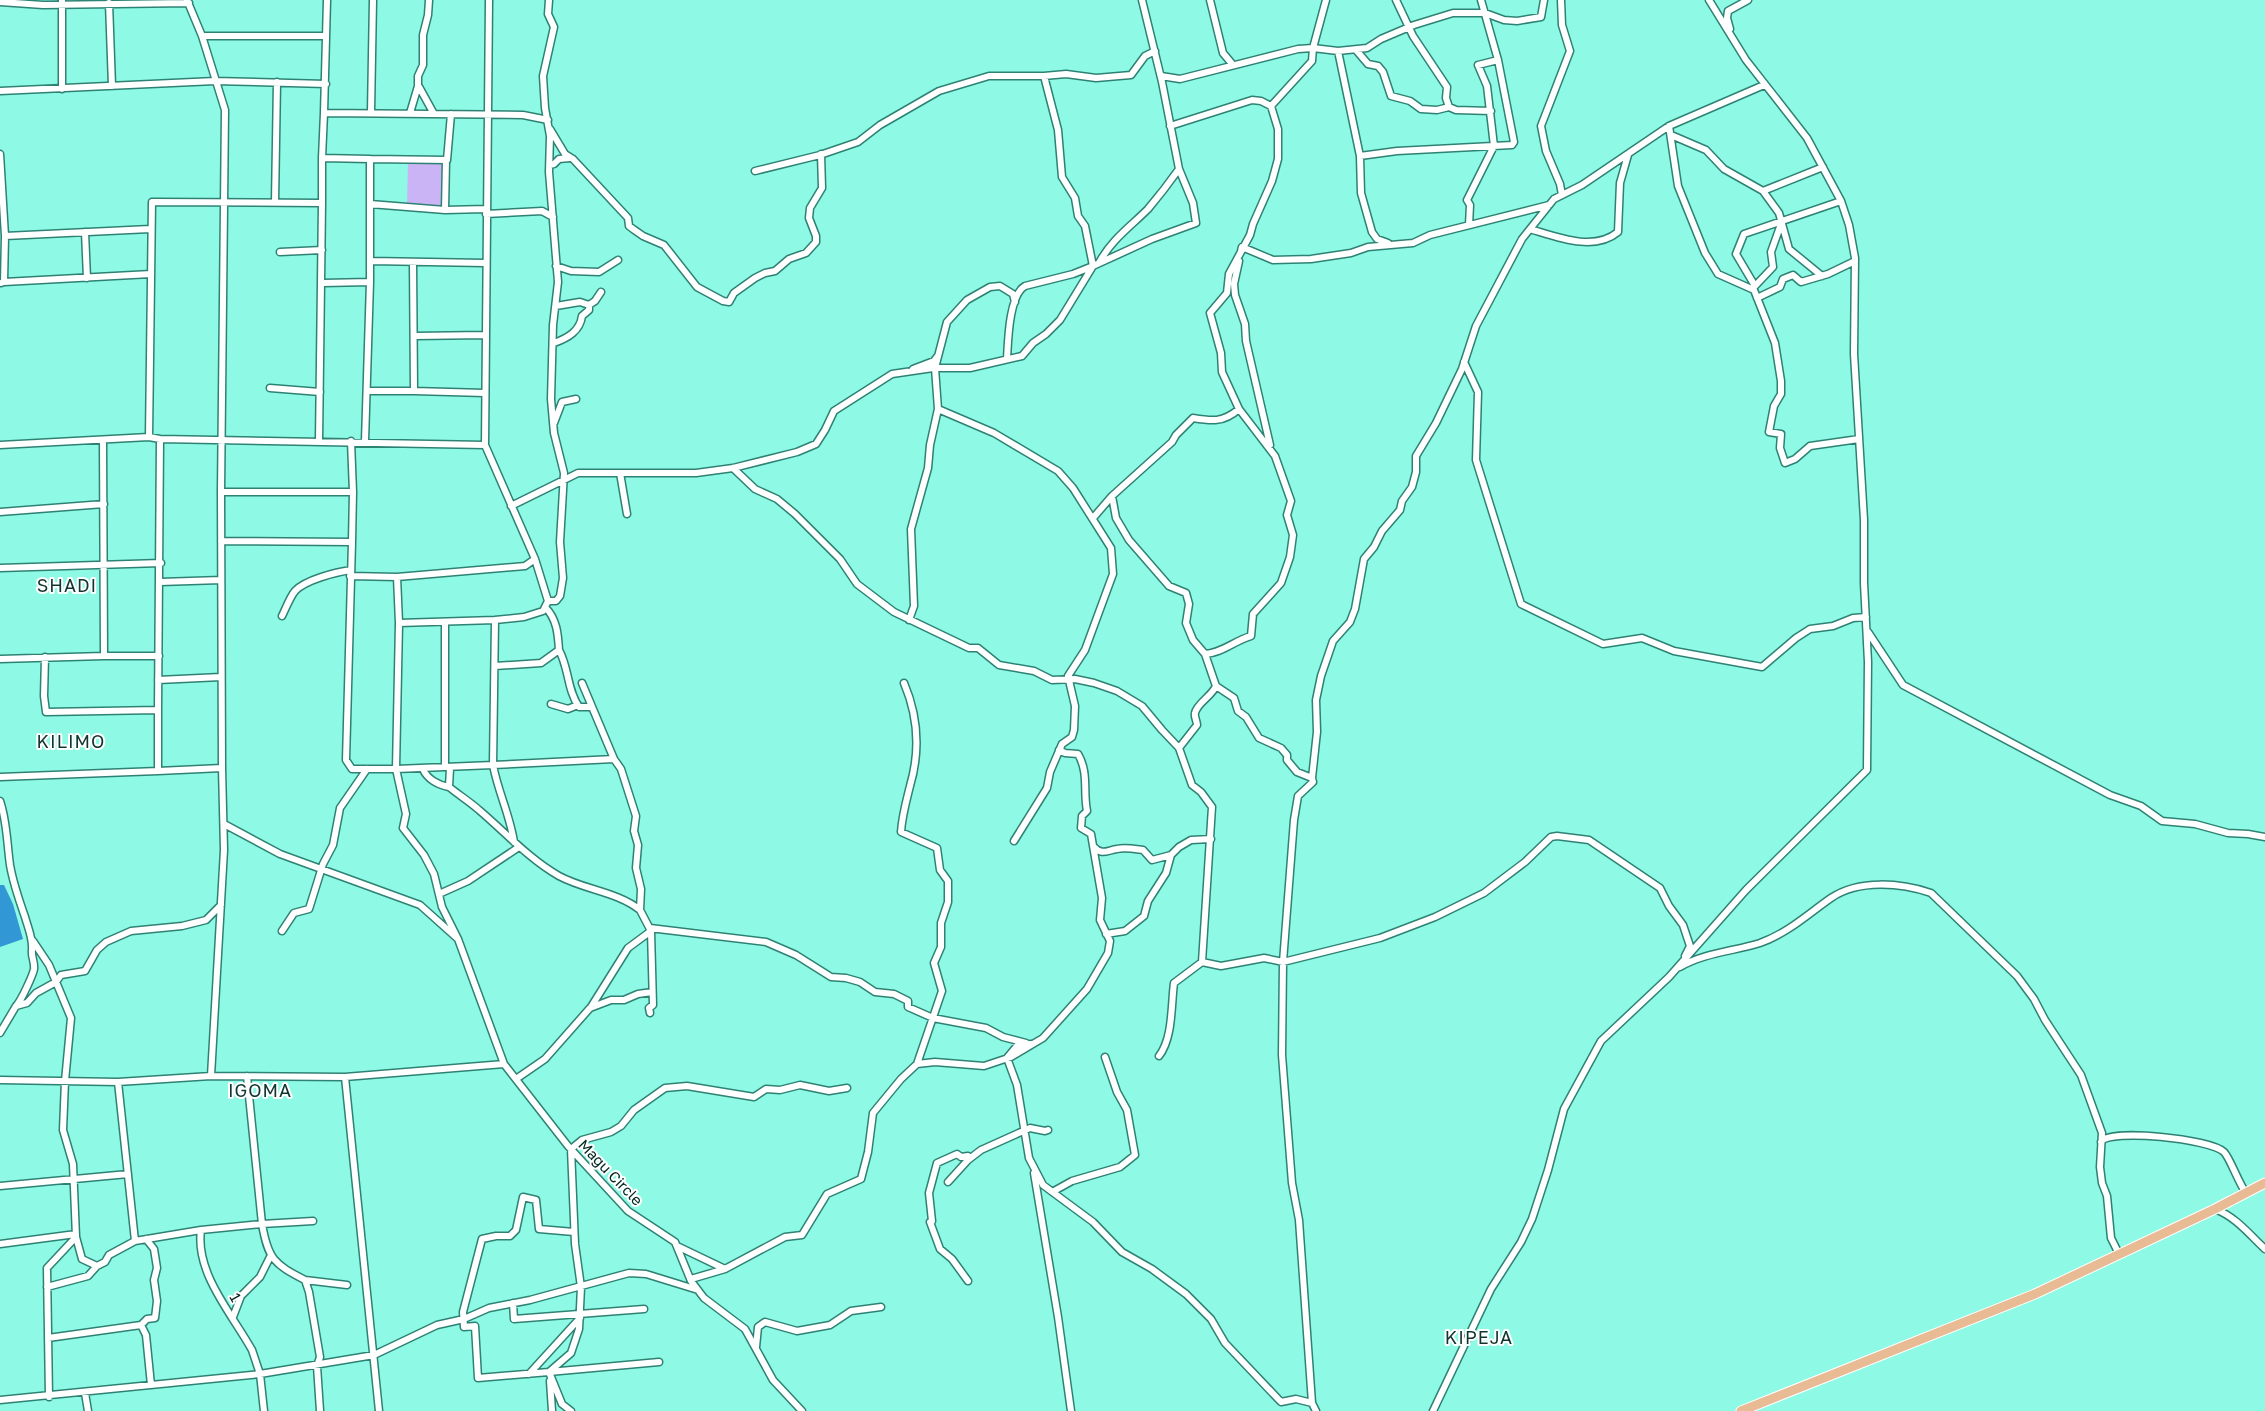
<svg xmlns="http://www.w3.org/2000/svg" width="2265" height="1411" viewBox="0 0 2265 1411" font-family="'Golos Text',sans-serif">
<style>
.green{fill:#cbb4f6}
.water{fill:#3298d5}
.lines{fill:none;stroke-linecap:round;stroke-linejoin:round}
.minor-casing{stroke:#2e8274;stroke-width:9}
.major-casing{stroke:#fff;stroke-width:11}
.minor{stroke:#fff;stroke-width:6}
.major{stroke:#e8bb94;stroke-width:9}
.labels{text-anchor:middle;dominant-baseline:central;stroke-width:4;stroke-linejoin:round;paint-order:stroke}
.street-label{font-size:15px;fill:#032822;stroke:#fff}
.quarter-label{font-size:18px;letter-spacing:1px;fill:#12352f;stroke:#fff}
</style>
<rect width="100%" height="100%" fill="#8ef9e4"/>
<path class="green" d="M446 160 444 208 407 206 408 161Z"/>
<path class="water" d="M0 885H4L13 904 23 939 0 947Z"/>
<g class="lines">
<g class="minor-casing">
<path id="minor" d="M327 0 324 113 523 115 548 120
M429 0 428 15 423 35V65L418 76V85L434 114
M1210 0 1223 53 1233 65
M1396 0 1413 36 1447 87 1446 98 1449 107
M1561 0 1562 25 1570 51 1541 126 1546 151 1560 184 1562 195
M62 1V89
M0 2 43 5 189 3
M109 3 112 86
M1730 29 1727 18 1728 11 1748 0
M202 36H326
M1356 50 1368 64 1378 66 1383 72 1391 96 1410 101 1421 109 1437 110 1449 107 1456 110 1491 111
M1338 51 1360 156 1361 193 1372 232 1377 239 1388 243
M1161 76 1180 79 1298 49 1313 48 1326 0
M0 91 215 81 326 84
M371 112 373 0
M324 113 322 158 370 159V282
M410 113 418 86
M1170 126 1252 100 1261 101 1271 106 1312 61 1313 48 1338 51 1367 48 1381 39 1414 25 1453 13H1485L1504 20 1517 21 1541 17 1544 0
M1669 126 1678 186 1705 253 1718 274 1754 290 1775 343 1781 381V394L1774 406 1769 432 1781 434 1780 448 1785 463 1795 459 1810 446 1859 439
M550 129 565 154 573 159 628 218 629 226 633 229 643 236 664 245 697 287 723 301 729 302 734 293 755 278 765 273 775 271 789 259 806 253 816 242V236L809 218 810 208 822 188 821 154
M1671 135 1706 150 1724 169 1763 191
M0 154 5 236 4 282 1 283
M1360 156 1397 151 1512 145 1514 142 1498 60 1481 0
M370 159 447 160 451 114
M550 165 554 164 559 159 570 158
M755 171 820 155 858 142 880 125 939 91 989 76H1044L1066 74 1096 78 1131 75 1145 56 1155 51
M275 202 277 82
M322 203V158
M370 204 445 210 486 209
M445 210 446 160
M486 214 542 211 553 217
M1469 225 1470 205 1467 200 1494 146 1487 86 1478 65 1498 60
M1530 229C1557 237 1594 252 1618 232L1620 183 1628 155
M85 232 87 278
M5 236 150 229
M1241 251 1242 247 1273 260 1311 259 1351 253 1368 247 1413 243 1430 235 1549 205
M280 252 322 250
M371 261 485 263
M1239 261 1234 284 1235 295 1245 324 1246 341 1270 445
M413 263 414 391 485 393
M1099 263C1111 240 1130 227 1148 209 1159 196 1169 183 1179 169L1162 82 1142 0
M556 266 571 271 599 272 618 260
M1822 276 1789 249 1779 213 1763 191 1823 167
M4 282 151 274
M323 283 370 282 365 441
M1755 286 1773 267 1771 252 1781 224
M1752 289 1755 286 1736 254 1744 234 1841 201
M1757 298 1780 287 1783 279 1793 275 1801 282 1828 274 1855 261
M556 306 580 302 589 305 595 301 601 292
M415 336 484 335
M554 343C568 338 580 331 582 316L589 310V305
M1007 359C1008 341 1009 295 1025 286L1073 274 1093 266 1085 226 1078 216 1075 198 1062 177 1058 130 1044 76
M1464 362 1478 392 1476 460 1521 604 1603 644 1642 638 1674 651 1762 667 1796 638 1810 629 1833 626 1853 618 1866 617
M913 369 934 361 937 357
M270 388 320 392
M368 391H414
M554 423 562 402 576 399
M149 437 152 202 322 203 319 441
M0 445 149 437 160 439 485 445 489 0
M733 468 755 489 777 499 795 514 840 559 857 584 894 612 969 648H978L999 665 1034 671 1052 680 1075 679 1094 683 1117 691 1142 706 1162 730 1179 748 1192 785 1201 792 1212 807 1202 962
M620 473 627 514
M221 492H353L351 441
M1112 496 1116 518 1129 540 1169 586 1186 593 1189 604 1186 623 1193 640 1205 654 1216 686 1234 698 1238 711 1246 717 1259 738 1281 748 1287 755V760L1297 772 1312 778 1313 782 1298 796 1294 820 1283 962 1282 1055 1292 1183 1299 1220 1312 1403 1316 1411
M511 506 578 473H696L733 468 797 452 816 444 825 430 834 411 892 374 933 368H970L1022 356 1033 343 1046 334 1060 320 1093 266 1152 239 1196 223 1193 203 1179 169
M0 512 104 504
M1093 518 1112 496 1172 442 1176 435 1193 418C1211 421 1223 423 1239 409
M221 541 352 542 353 492
M0 568 161 563
M350 576 397 577 399 623 396 769H352L346 760 352 542
M397 577 525 566 535 559 485 445
M160 582 221 580
M548 601H556L560 596 563 578 560 542 564 473 554 433 551 399 553 325 558 282 549 172 550 136 545 108 543 76 554 27 548 14 549 0
M282 616C286 608 290 597 295 591 305 580 336 572 351 570
M495 620 524 617 543 611 548 601 535 559
M909 620 914 606 911 529 928 468 930 445 938 409
M445 622V767
M399 623 495 620 493 765 396 769 406 814 403 828 424 855 434 874 442 907 458 939
M1868 632 1903 685 2110 795 2141 806 2162 821 2195 824 2228 833 2248 834 2265 837
M559 650C569 668 567 690 579 707H592
M1205 654C1222 653 1234 641 1251 636L1253 614 1281 583 1290 557 1293 535 1287 515 1291 501 1275 456 1239 409 1222 372 1221 353 1210 313 1227 293 1229 274 1250 235 1253 224 1272 181 1278 159V129L1271 106
M104 656H159
M0 659 104 656 103 441
M495 666 541 663 559 650C558 634 557 619 545 607
M158 680 221 677
M582 683 614 759 621 769 636 816 634 831 638 845 636 868 641 889 640 910 651 931 653 1005 649 1008 650 1013
M904 683C918 716 920 752 910 786 906 802 902 816 901 832L937 848 940 870 948 881V902L941 923V947L934 963 942 991 917 1064
M551 704 568 709 578 705
M158 710 160 439
M1179 748 1197 725C1197 721 1194 717 1195 713 1197 703 1212 696 1216 686
M222 768 224 850 211 1076 345 1077 379 1411
M450 768 449 787C459 795 470 802 479 810 505 832 529 859 559 876 585 890 618 892 640 910
M423 769C427 779 438 785 449 787
M158 771 222 768 221 492 225 110 202 36 187 0
M0 777 158 771V710L46 712 44 696 45 657
M1312 778 1317 732 1316 700 1321 676 1333 641 1350 622 1355 609 1364 559 1374 547 1382 531 1400 510 1402 501 1412 487 1416 472V456L1436 423 1462 369 1476 326 1522 239 1554 199 1582 185 1669 126 1764 85
M0 801C7 821 7 844 10 865 13 883 19 900 25 917 28 928 33 938 32 950 31 957 35 962 34 969 33 975 21 1001 16 1006
M224 824 280 854 420 905 458 939 504 1064
M1014 841 1047 788 1050 772 1062 744 1072 737 1074 730 1075 706 1068 676 1085 650 1113 574 1111 548 1073 488 1058 471 994 433 938 409 935 368 947 322 967 300 990 287 1000 286 1013 294 1015 302
M514 842C510 815 498 792 493 765L614 759
M1094 847C1102 856 1108 850 1117 849 1125 847 1135 849 1143 850L1152 860 1171 855
M439 894 468 881 519 847
M650 928 766 942 796 955 831 977 846 978 860 982 875 992 894 994 908 1001V1007L933 1018 986 1028 1003 1037 1026 1043
M282 931 294 913 309 909 323 864 333 845 340 808 367 769
M1106 934 1125 931 1144 916 1148 901 1166 873 1171 855 1179 847 1191 840 1211 839
M33 941 49 965 71 1018 65 1081 63 1130 73 1164 76 1237 47 1268 49 1397
M1680 967C1703 953 1735 951 1760 943 1788 933 1808 914 1831 898 1859 879 1901 883 1931 893L2017 976 2034 999 2045 1020 2081 1075 2102 1133 2100 1167 2102 1183 2107 1196 2111 1238 2119 1254
M591 1007 628 948 651 931
M0 1033 16 1006 27 1003 36 993 56 982 61 975 85 971 97 950 106 942 131 931 182 926 206 920 221 905
M1031 1044 1017 1046 1007 1058 1017 1085 1029 1158 1043 1185 1093 1222 1122 1252 1152 1269 1186 1294 1211 1319 1225 1343 1281 1402 1296 1399 1312 1403
M1159 1056C1173 1038 1171 1006 1174 983L1202 962 1221 966 1264 958 1283 962 1380 938 1435 917 1484 893 1525 862 1551 837 1557 836 1589 840 1660 888 1669 906 1683 925 1690 946 1685 956
M345 1077 504 1064 568 1146 628 1211 675 1242 691 1281 704 1298 745 1329 773 1380 802 1411
M516 1079 545 1059 590 1008 611 1000H624L638 994 652 992
M0 1080 118 1082 211 1076
M118 1082 135 1241 201 1230 262 1224 247 1076
M2101 1142C2109 1128 2211 1139 2224 1152 2230 1158 2238 1182 2246 1193
M1034 1173 1058 1317 1071 1411
M948 1182 968 1160
M0 1186 128 1174
M1054 1191 1072 1181 1120 1167 1135 1155 1127 1110 1117 1092 1105 1057
M2215 1209C2236 1217 2249 1234 2265 1249
M313 1221 262 1224C268 1259 274 1264 305 1280L309 1292 320 1357 317 1366 320 1411
M932 1221 929 1193 937 1163 957 1154 961 1157 968 1156V1160L981 1150 1030 1128 1045 1131 1048 1130
M930 1222 940 1249 952 1259 968 1281
M201 1230C195 1273 232 1314 252 1350L260 1374 264 1411
M76 1237 82 1259 97 1266 105 1262 109 1255 135 1241
M0 1244 76 1234
M677 1246 725 1269 785 1237 802 1235 827 1194 861 1179 868 1152 873 1113 901 1079 917 1064 935 1062 984 1066 1011 1057 1043 1038 1087 989 1108 953 1110 941 1100 920 1102 898 1091 834 1081 828 1082 816 1087 811C1083 791 1089 773 1078 754L1065 753 1059 750
M691 1279 725 1269
M305 1280 347 1285
M47 1287 88 1276 97 1266
M513 1303 514 1319 644 1309
M233 1317 241 1296 260 1277 271 1255
M141 1325 147 1319 155 1318 157 1301 154 1280 157 1268 154 1249 146 1239
M48 1338 141 1325 146 1335 151 1385
M756 1347 758 1327 765 1322 797 1331 830 1325 851 1311 881 1307
M659 1362 549 1372 571 1353 579 1329 581 1287 575 1244 571 1149 582 1140 611 1132 621 1126 634 1110 665 1088 687 1086 754 1097 766 1089 780 1090 800 1085 829 1091 847 1088
M549 1372 478 1378 475 1326 464 1327 463 1312 482 1239 496 1236H510L516 1230 523 1197 536 1200 539 1229 574 1232
M549 1372 562 1404 571 1411
M529 1374 580 1318
M550 1381 552 1411
M85 1393 88 1411
M0 1400 260 1374 374 1355 437 1325 464 1319 489 1308 530 1300 629 1273 646 1274 698 1290
M1433 1411 1491 1289 1521 1242 1532 1219 1548 1170 1564 1109 1601 1041 1669 977 1746 890 1867 770 1868 662 1864 583V520L1854 354 1855 258 1849 225 1841 201 1807 138 1746 60 1709 0"/>
</g>
<g class="major-casing">
<path id="major" d="M1741 1411 2035 1294 2215 1209 2265 1183"/>
</g>
<use href="#minor" class="minor"/>
<use href="#major" class="major"/>
</g>
<g class="labels">
<g class="street-label">
<text transform="translate(611 1172) rotate(46)">Magu Circle</text>
<text transform="translate(236 1297) rotate(61)">1</text>
</g>
<g class="quarter-label">
<text x="67" y="585">SHADI</text>
<text x="71" y="741">KILIMO</text>
<text x="260" y="1090">IGOMA</text>
<text x="1479" y="1337">KIPEJA</text>
</g>
</g>
</svg>
